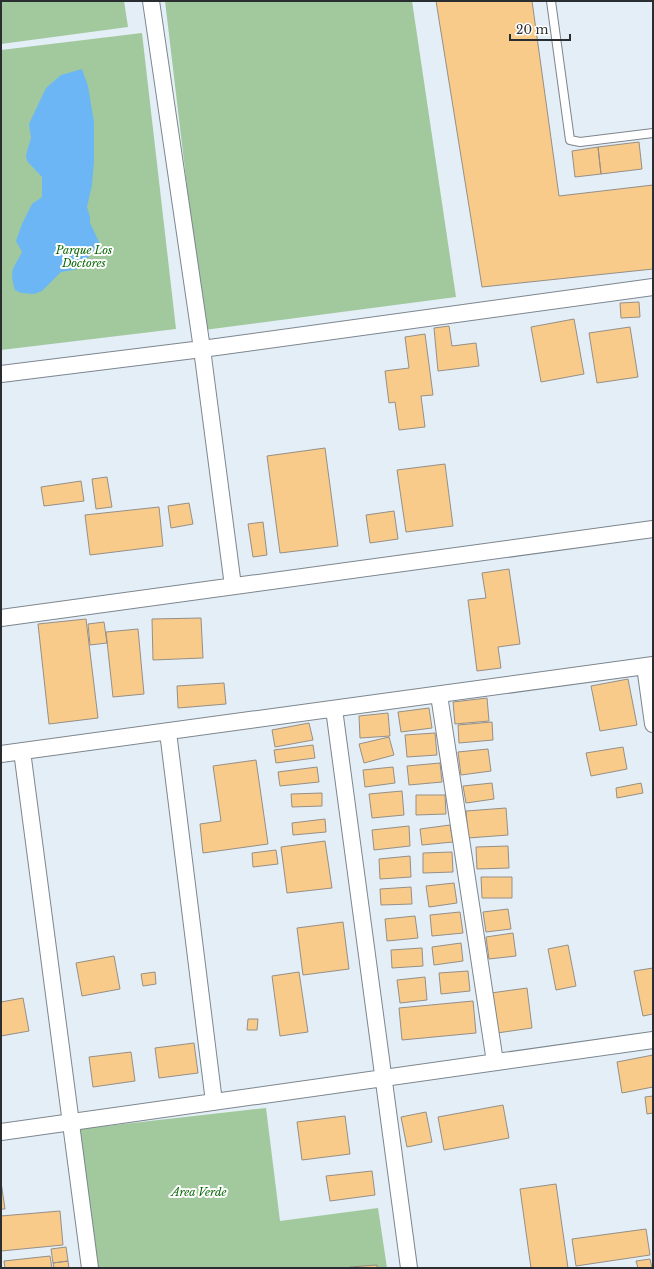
<svg xmlns="http://www.w3.org/2000/svg" width="654" height="1269" viewBox="0 0 654 1269" font-family="'Libre Baskerville',serif">
<style>
.green{fill:#a1c99d}
.water{fill:#6cb6f6}
.building{fill:#f8cb8b;stroke:#968f86}
.lines{fill:none;stroke-linecap:round;stroke-linejoin:round}
.lane-casing{stroke:#7d868e;stroke-width:10}
.street-casing{stroke:#7d868e;stroke-width:18}
.lane{stroke:#fff;stroke-width:8}
.street{stroke:#fff;stroke-width:16}
.labels{text-anchor:middle;dominant-baseline:central;stroke-width:4;stroke-linejoin:round;paint-order:stroke}
.park-label{font-size:11px;font-style:italic;fill:#086806;stroke:#fff}
</style>
<rect width="100%" height="100%" fill="#e4eef6"/>
<path class="green" d="M1 1H124L128 27 1 44Z
M165 1H412L456 297 204 330Z
M142 33 176 329 1 350V50Z
M266 1108 280 1221 378 1208 387 1268H97L79 1129Z"/>
<path class="water" d="M82 69 88 86 94 122V161L92 185 87 207 90 217V223L100 244 78 269 61 272 42 291 34 294 21 293 15 290C9 269 13 270 22 252L16 241 22 224 32 204 42 197V177L27 161 26 155 31 138 29 124 46 88 61 75Z"/>
<path class="building" d="M436 1H532L559 196 653 185V269L482 287Z
M639 142 642 169 601 174 598 147Z
M598 147 601 174 575 177 572 151Z
M639 302 640 317 621 318 620 303Z
M574 319 584 374 541 382 531 327Z
M449 326 452 346 476 343 479 366 438 371 434 328Z
M630 327 638 377 597 383 589 333Z
M425 334 433 395 421 396 425 427 399 430 395 402 389 403 385 371 409 368 405 337Z
M325 448 338 546 280 553 267 456Z
M445 464 453 526 406 532 397 470Z
M107 477 112 507 96 509 92 479Z
M81 481 84 501 44 506 41 487Z
M189 503 193 524 171 528 168 506Z
M159 507 163 546 90 555 85 515Z
M394 511 398 539 370 543 366 515Z
M263 522 267 555 253 557 248 524Z
M509 569 520 644 498 647 501 668 477 671 468 600 486 598 482 573Z
M201 618 203 658 153 660 152 619Z
M86 619 98 718 49 724 38 624Z
M104 622 107 643 90 645 88 624Z
M138 629 144 694 113 697 106 632Z
M628 679 637 725 600 731 591 686Z
M224 683 226 704 178 708 177 686Z
M487 698 489 721 455 724 453 702Z
M429 708 432 728 401 732 398 712Z
M388 713 390 736 360 738 359 716Z
M492 722 493 740 459 743 458 725Z
M309 723 313 740 275 747 272 730Z
M435 733 437 755 407 757 405 735Z
M389 737 394 755 364 763 359 744Z
M313 745 315 758 276 763 274 750Z
M623 747 627 769 591 776 586 753Z
M488 749 491 771 461 775 458 752Z
M256 760 268 844 203 853 200 824 221 821 213 766Z
M440 763 442 782 409 785 407 766Z
M317 767 319 782 280 786 278 772Z
M393 767 395 783 365 787 363 770Z
M492 783 494 799 466 803 463 786Z
M641 783 643 793 617 798 616 788Z
M402 791 404 815 372 818 369 794Z
M322 793V806L292 807 291 794Z
M416 795H445L446 814 416 815Z
M506 808 508 835 468 838 466 811Z
M325 819 326 832 293 835 292 823Z
M450 825 453 842 422 845 420 829Z
M409 826 410 846 374 850 372 830Z
M325 841 332 888 287 893 281 847Z
M508 846 509 868 477 869 476 847Z
M276 850 278 864 253 867 252 853Z
M452 852 453 872 423 873V853Z
M410 856 411 877 380 879 379 859Z
M481 877H512V898H482Z
M454 883 457 903 429 907 426 886Z
M411 887 412 904 381 905 380 889Z
M508 909 511 929 486 932 483 912Z
M460 912 463 933 432 936 430 915Z
M415 916 418 938 387 941 385 919Z
M343 922 349 969 303 975 297 928Z
M513 933 516 956 489 959 486 937Z
M461 943 463 961 434 965 432 947Z
M568 945 576 986 556 990 548 949Z
M422 948 423 966 392 968 391 950Z
M114 956 120 989 82 996 76 963Z
M653 968V1014L643 1016 634 971Z
M468 971 470 991 441 994 439 973Z
M155 972 156 984 143 986 141 974Z
M299 972 308 1032 280 1036 272 976Z
M425 977 427 1000 400 1003 397 980Z
M527 988 532 1028 497 1033 491 993Z
M23 998 29 1031 1 1036V1002Z
M473 1001 476 1033 402 1040 399 1008Z
M248 1019H258L257 1030H247Z
M194 1043 198 1073 159 1078 155 1048Z
M131 1052 135 1081 93 1087 89 1057Z
M653 1055V1087L622 1093 617 1062Z
M653 1096V1113L647 1114 645 1097Z
M503 1105 509 1138 444 1150 438 1117Z
M426 1112 432 1142 407 1147 401 1117Z
M345 1116 350 1154 302 1160 297 1122Z
M372 1171 375 1195 330 1201 326 1176Z
M1 1182 5 1209H1Z
M556 1184 568 1268H531L520 1189Z
M60 1211 63 1245 1 1251V1216Z
M646 1229 650 1255 576 1266 572 1239Z
M66 1247 68 1261 53 1263 51 1249Z
M50 1256 52 1268H5L4 1261Z
M650 1259 652 1268H638L636 1261Z
M68 1261 69 1268H54L53 1263Z
M377 1265V1268H350V1267Z"/>
<g class="lines">
<g class="lane-casing">
<path id="lane" d="M551 1 570 140 580 142 653 133"/>
</g>
<g class="street-casing">
<path id="street" d="M151 1 202 349 233 586
M1 374 202 349 653 287
M1 618 653 529
M645 666 653 724
M439 695 495 1062
M334 709 409 1268
M168 732 214 1102
M22 751 90 1268
M1 754 653 665
M1 1132 653 1040"/>
</g>
<use href="#lane" class="lane"/>
<use href="#street" class="street"/>
</g>
<g class="labels">
<g class="park-label">
<text x="84" y="250">Parque Los<tspan x="84" dy="13">Doctores</tspan></text>
<text x="199" y="1192">Area Verde</text>
</g>
</g>
<rect width="654" height="1269" fill="none" stroke="#2a2e31" stroke-width="4"/>
<path d="M510 34v6h60v-6" fill="none" stroke="#2a2e31" stroke-width="2"/>
<text x="516" y="34" font-size="12" fill="#2a2e31" stroke="#ffffff" stroke-width="3" paint-order="stroke">20 m</text>
</svg>
